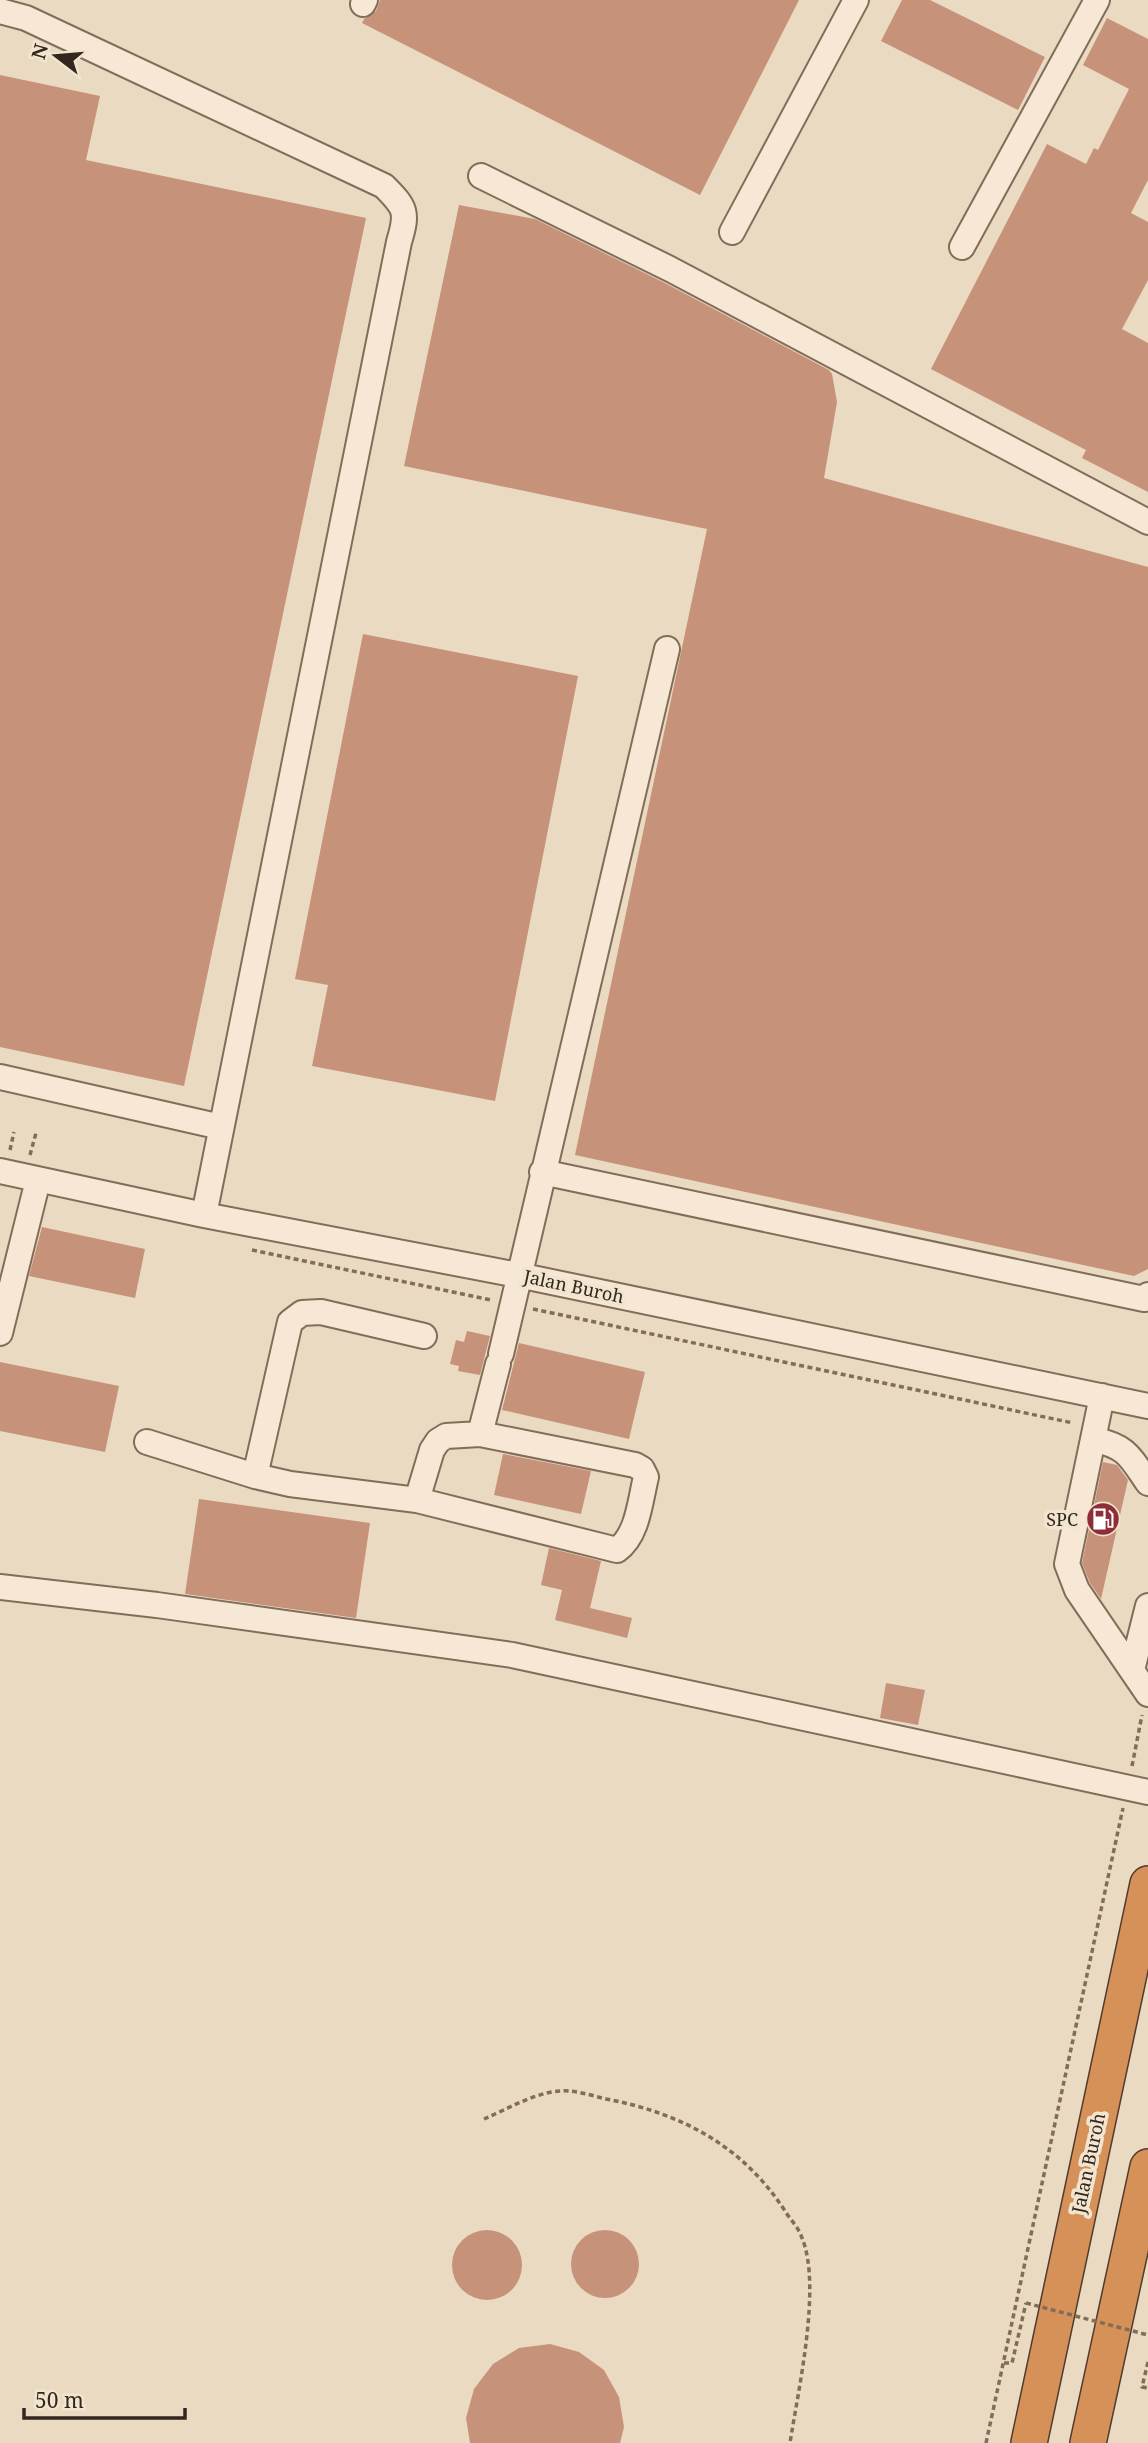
<svg xmlns="http://www.w3.org/2000/svg" width="1148" height="2443" viewBox="0 0 1148 2443" font-family="'Noto Serif',serif">
<style>
.building{fill:#c6927a}
.lines{fill:none;stroke-linecap:round;stroke-linejoin:round}
.minor-casing{stroke:#826c5a;stroke-width:28}
.highway-casing{stroke:#503b2e;stroke-width:38}
.path{stroke:#826c5a;stroke-width:3.5;stroke-dasharray:5 3.5;stroke-linecap:butt}
.minor{stroke:#f6e8d4;stroke-width:24}
.highway{stroke:#d59157;stroke-width:35}
.path-bridge{stroke:#826c5a;stroke-width:3.5;stroke-dasharray:5 3.5;stroke-linecap:butt}
.labels{text-anchor:middle;dominant-baseline:central;stroke-width:7;stroke-linejoin:round;paint-order:stroke}
.street-label{font-size:18px;fill:#33261d;stroke:#f2e5d0}
.poi-label{font-size:18px;fill:#33261d;stroke:#f2e5d0;text-anchor:end}
</style>
<rect width="100%" height="100%" fill="#eadac1"/>
<path class="building" d="M380 0H799L700 195 362 23 364 19 376 11Z
M902 0H930L1045 57 1018 110 881 41Z
M1107 18 1148 39V180L1131 213 1148 222V280L1122 329 1148 343V492L1082 458 1086 450 931 369 1047 144 1086 164 1094 148 1098 150 1129 89 1083 65Z
M0 75 100 96 86 160 366 218 184 1086 0 1047Z
M459 205 535 219 663 282 829 370 832 374 837 402 824 478 1148 567V1269L1134 1276 575 1155 707 529 404 466Z
M363 634 578 676 495 1101 312 1066 328 985 295 979Z
M42 1227 145 1249 135 1298 29 1276Z
M467 1331 490 1336 480 1375 458 1371 459 1366 450 1364 456 1340 464 1342Z
M519 1343 645 1372 629 1439 502 1410Z
M0 1362 119 1386 105 1452 0 1431Z
M503 1454 591 1471 581 1514 494 1495Z
M1103 1462 1117 1465 1128 1480 1101 1599 1090 1583 1082 1563Z
M199 1499 370 1523 356 1618 185 1594Z
M549 1548 601 1561 590 1608 632 1618 627 1638 555 1620 562 1590 541 1585Z
M886 1683 925 1690 918 1725 880 1718Z
M452 2265a35 35 0 1 1 70 0a35 35 0 1 1-70 0Z
M571 2264a34 34 0 1 1 68 0a34 34 0 1 1-68 0Z
M550 2344 579 2352 604 2370 619 2397 624 2427 620 2443H470L466 2418 474 2389 493 2364 519 2348Z"/>
<g class="lines">
<g class="minor-casing">
<path id="minor" d="M363 4 365 0
M0 11 26 18 384 186C406 208 408 212 399 242L204 1215
M481 176 670 269 1148 522
M732 232 856 0
M962 247 1097 0
M0 1077 221 1127
M0 1171 204 1215 518 1275 1148 1406
M542 1172 1144 1299 1148 1295
M0 1333 38 1180
M501 1354 667 649
M1102 1396 1067 1564 1077 1590 1148 1694
M480 1434 498 1364
M1093 1439C1127 1447 1129 1455 1148 1483
M147 1442 255 1476 290 1484 417 1500 617 1550C638 1535 640 1501 646 1477L642 1469 635 1465 480 1434 446 1436 438 1441 432 1450 417 1500
M255 1476 290 1322 302 1313 321 1312 424 1336
M0 1587 157 1605 512 1655 1148 1792
M1132 1670 1148 1606"/>
</g>
<g class="highway-casing">
<path id="highway" d="M1029 2443 1148 1884
M1088 2443 1148 2167"/>
</g>
<path class="path" d="M10 1150 14 1132
M30 1155 36 1133
M252 1250 491 1300
M533 1309 1073 1423
M1132 1766 1142 1715
M484 2119C510 2108 540 2089 569 2091 581 2092 594 2096 606 2099 681 2113 743 2146 785 2211 790 2219 799 2228 802 2238 822 2286 798 2391 790 2443
M1148 2362 1142 2387 1148 2388
M1004 2363H1012L1026 2303
M986 2443 1123 1808"/>
<use href="#minor" class="minor"/>
<use href="#highway" class="highway"/>
<path class="path-bridge" d="M1026 2303 1148 2335"/>
</g>
<defs>
<g id="fuel-disc" transform="scale(1.75)"><circle r="9.5" fill="#8d2e38" stroke="#f2e5d0"/><path d="M-5.5-6h7V0h2V4h1.3V-2.5L3-4.5l.8-.8L6-3V5H2.5V1h-1V6h-7ZM-4.2-4.7v3.2H.2V-4.7Z" fill="#fff"/></g>
</defs>
<g fill-rule="evenodd">
<use href="#fuel-disc" x="1103" y="1519"/>
</g>
<g class="labels">
<g class="street-label">
<text transform="translate(574 1286) rotate(12)">Jalan Buroh</text>
<text transform="translate(1088 2163) rotate(-78)">Jalan Buroh</text>
</g>
<g class="poi-label">
<text x="1078" y="1519">SPC</text>
</g>
</g>
<g transform="translate(56 56) rotate(286)" stroke="#f2e5d0" stroke-width="5" paint-order="stroke">
<path d="M0-5L12 26L0 18L-12 26Z" fill="#33261d"/>
<text y="-10" font-size="19" font-weight="bold" text-anchor="middle" fill="#33261d">N</text>
</g>
<path d="M24 2408v10h161v-10" fill="none" stroke="#33261d" stroke-width="3.5"/>
<text x="35" y="2408" font-size="21" fill="#33261d" stroke="#f2e5d0" stroke-width="5" paint-order="stroke">50 m</text>
</svg>
